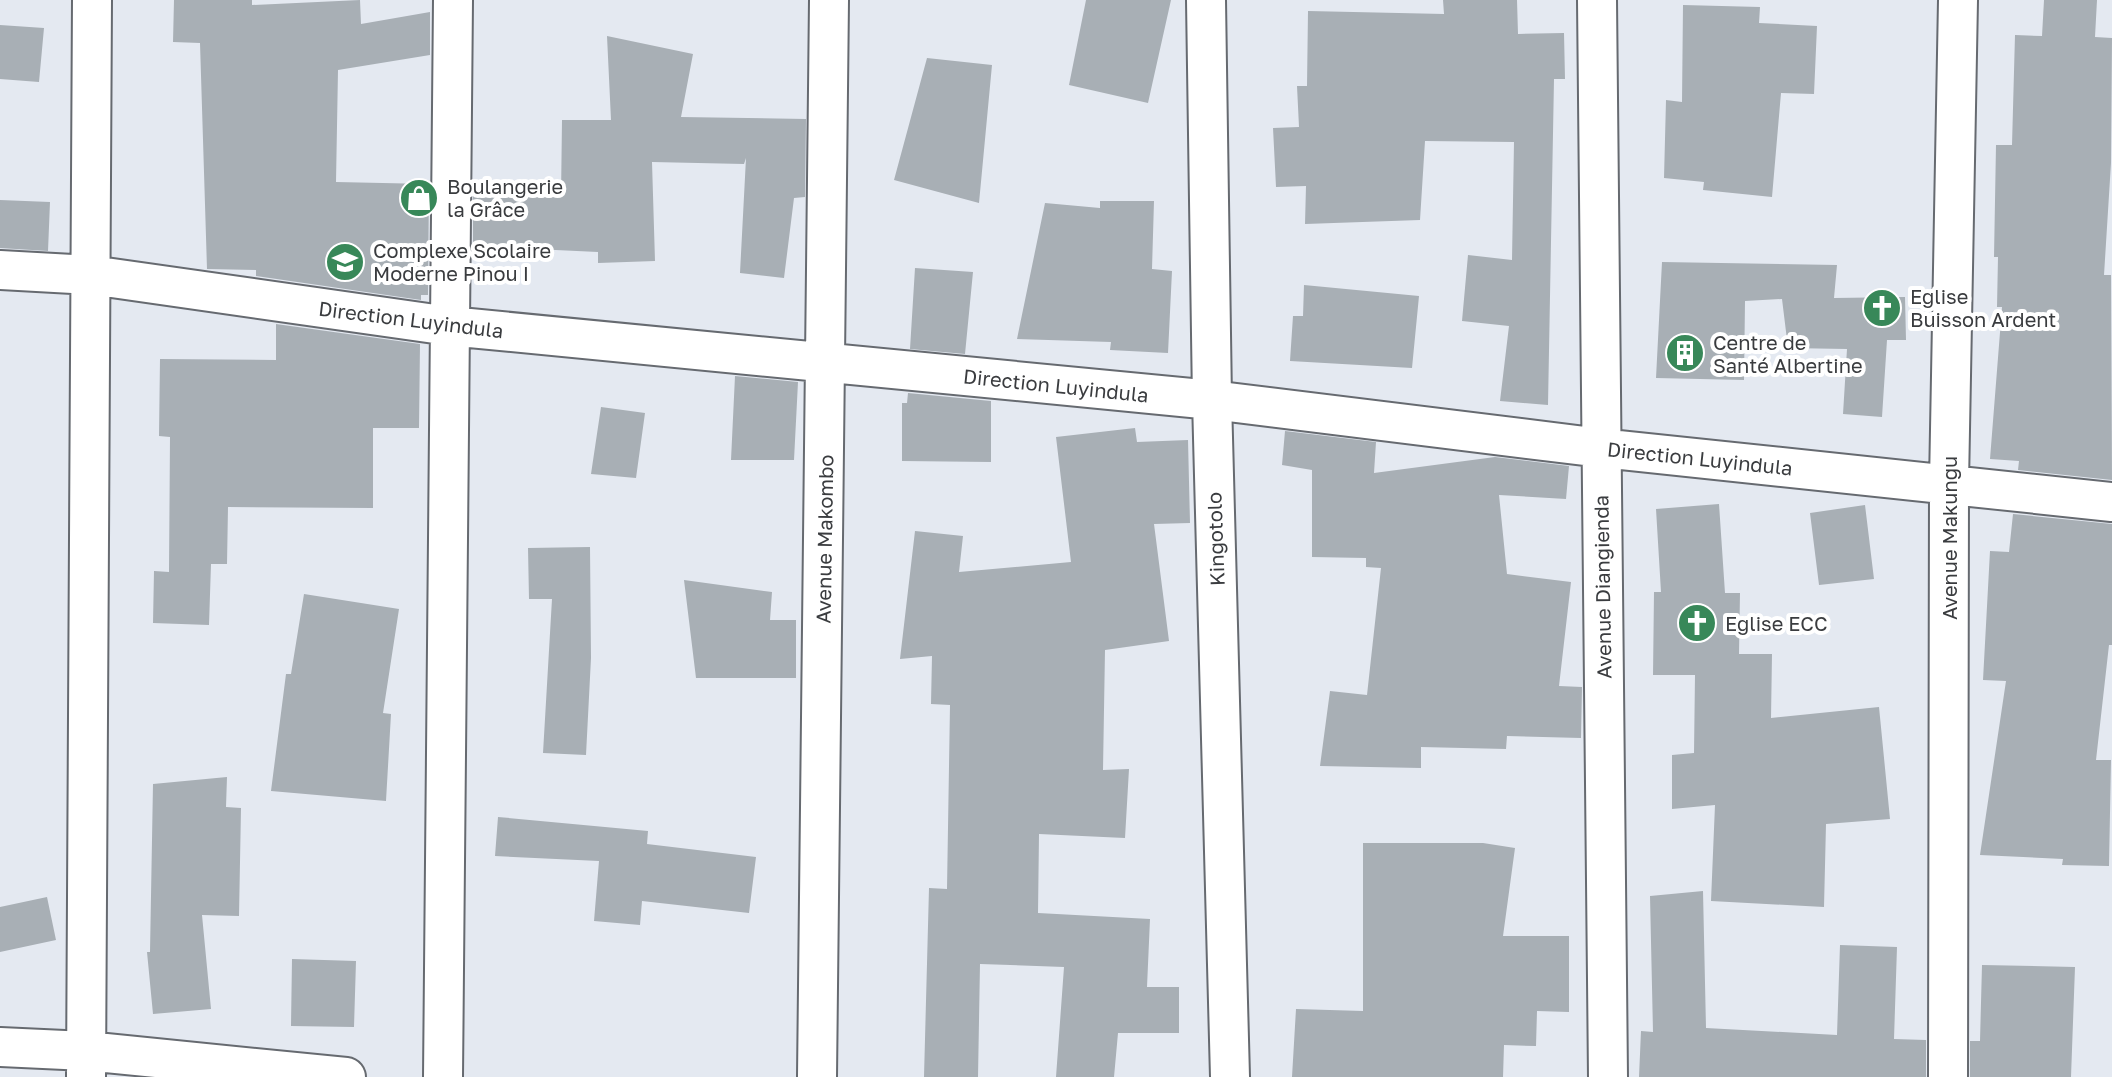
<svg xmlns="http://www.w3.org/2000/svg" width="2112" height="1077" viewBox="0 0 2112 1077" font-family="'Golos Text',sans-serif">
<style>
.building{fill:#a8afb5}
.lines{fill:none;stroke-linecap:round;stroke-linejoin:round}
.minor-casing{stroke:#666a70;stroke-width:42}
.minor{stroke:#fff;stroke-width:38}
.labels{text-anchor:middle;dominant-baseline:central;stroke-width:8;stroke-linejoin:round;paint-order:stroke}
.poi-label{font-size:20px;fill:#3a3c3f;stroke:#fff;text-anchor:start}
.street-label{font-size:20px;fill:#3a3c3f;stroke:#fff}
</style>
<rect width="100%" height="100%" fill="#e4e9f1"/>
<path class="building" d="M174 0H252V5L360 0 361 24 430 12V55L338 70 336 182 429 184 428 295H421V300L256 276V270L207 269 200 43 173 42Z
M1086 0H1171L1148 103 1069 85Z
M1443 0H1517L1518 34 1564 33 1565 79H1554L1548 405 1500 401 1509 326 1462 321 1468 255 1512 260 1514 142 1425 141 1420 220 1305 224 1306 186 1276 187 1273 128 1299 127 1297 86H1307L1308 11 1444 14Z
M2044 0H2097L2095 37 2112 38 2111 163 2104 275H2111L2112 480 2018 470 2019 461 1990 459 2002 307H1997L1998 257H1994L1996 145H2012L2015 35 2042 36Z
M1683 5 1760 7 1759 23 1817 26 1814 94 1781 93 1772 197 1703 190 1704 182 1664 178 1666 100 1682 102Z
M0 25 44 28 39 82 0 79Z
M607 36 693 54 681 117 806 119 805 197 794 198 784 278 740 273 746 158 744 164 652 162 655 261 598 263V252L473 246V193L561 197 562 120H611Z
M927 58 992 65 979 203 894 180Z
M0 200 50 202 48 251 0 248Z
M1100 201H1154L1152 269 1172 271 1168 353 1110 350 1111 342 1017 339 1045 203 1100 208Z
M1662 262 1837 265 1834 298 1905 297 1906 340H1887L1882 417 1843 414 1847 349 1788 348 1782 299 1745 301 1744 380 1656 378Z
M915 268 973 272 965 354 910 349Z
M1304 285 1419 296 1412 368 1290 361 1293 316H1303Z
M276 324 420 344 419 428H373V508L228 507 227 564H211L209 625 153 623 154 571 169 572 170 437 159 436 160 359 276 360Z
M735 376 798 382 794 460H731Z
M908 393 991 401V462L902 461V403H907Z
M601 407 645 413 636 478 591 474Z
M1135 428 1137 442 1188 440 1190 523 1154 524 1169 641 1105 650 1103 770 1129 769 1125 838 1039 834 1038 913 1150 919 1147 987H1179V1033H1118L1114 1077H1056L1064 967 980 964 978 1077H924L929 888 947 889 950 705 931 704 932 656 900 659 915 531 963 536 959 572 1071 562 1056 437Z
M1285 431 1376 442 1374 473 1495 457 1569 466 1566 499 1499 495 1507 574 1571 582 1559 686 1582 687 1581 738 1507 736 1506 749 1421 747V768L1320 766 1330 691 1367 695 1381 568 1366 567V558L1312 557V470L1282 465Z
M1719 504 1725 593H1740L1739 654H1772L1771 718 1879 707 1890 819 1826 824 1824 907 1711 901 1715 805 1672 809V755L1694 753 1695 675H1653L1654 592H1661L1656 509Z
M1865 505 1874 579 1819 585 1810 513Z
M2013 514 2112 524V645H2109L2096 760H2111L2109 866 2062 865 2063 859 1980 855 2006 681 1983 680 1990 551 2009 552Z
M590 547 591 658 586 755 543 753 552 599H529L528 548Z
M684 580 772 592 770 620H796V678H696Z
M304 594 399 609 383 713 391 714 386 801 271 791 286 674H291Z
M227 777 226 807 241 808 239 916 202 915 211 1009 153 1014 147 952H150L153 784Z
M498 817 648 831 647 844 756 857 749 913 642 901 640 925 594 921 599 861 495 856Z
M1363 843H1483L1515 848 1503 936H1569V1012L1537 1011 1536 1046 1504 1045 1503 1077H1292L1296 1009 1363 1011Z
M1703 891 1706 1028 1837 1035 1840 945 1897 947 1894 1039 1926 1040V1077H1639L1641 1031 1653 1032 1650 896Z
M47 897 56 940 0 952V907Z
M292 959 356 961 354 1027 291 1026Z
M1982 965 2075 967 2071 1077H1970V1041H1980Z"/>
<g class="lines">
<g class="minor-casing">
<path id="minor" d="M1206 0 1212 400 1230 1077
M1597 0 1608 1077
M0 270 91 275 449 326 1212 400 1601 448 2112 502
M0 1047 86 1051 346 1077
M86 1077 92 0
M443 1077 453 0
M817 1077 829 0
M1948 1077 1949 483 1958 0"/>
</g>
<use href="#minor" class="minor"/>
</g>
<defs>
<g id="shop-disc" transform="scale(2)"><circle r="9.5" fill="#388859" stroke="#fff"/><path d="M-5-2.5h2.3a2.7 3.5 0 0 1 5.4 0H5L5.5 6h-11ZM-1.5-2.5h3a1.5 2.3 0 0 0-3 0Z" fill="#fff"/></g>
<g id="school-disc" transform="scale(2)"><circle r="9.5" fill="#388859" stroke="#fff"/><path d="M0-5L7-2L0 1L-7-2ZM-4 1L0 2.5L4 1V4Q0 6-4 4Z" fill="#fff"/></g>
<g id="church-disc" transform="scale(2)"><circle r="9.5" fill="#388859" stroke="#fff"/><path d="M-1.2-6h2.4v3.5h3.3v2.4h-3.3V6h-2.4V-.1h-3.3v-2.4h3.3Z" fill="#fff"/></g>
<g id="building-disc" transform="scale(2)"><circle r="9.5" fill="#388859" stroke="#fff"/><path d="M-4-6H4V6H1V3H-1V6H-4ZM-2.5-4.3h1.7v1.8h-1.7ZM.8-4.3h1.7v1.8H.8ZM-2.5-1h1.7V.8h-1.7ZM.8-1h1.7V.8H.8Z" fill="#fff"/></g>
</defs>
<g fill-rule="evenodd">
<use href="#shop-disc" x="419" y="198"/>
<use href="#school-disc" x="345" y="262"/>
<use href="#church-disc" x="1882" y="308"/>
<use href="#building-disc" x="1685" y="353"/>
<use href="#church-disc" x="1697" y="623"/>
</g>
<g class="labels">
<g class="poi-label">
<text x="447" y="186">Boulangerie<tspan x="447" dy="23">la Grâce</tspan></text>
<text x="373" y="250">Complexe Scolaire<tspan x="373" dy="23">Moderne Pinou I</tspan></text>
<text x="1910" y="296">Eglise<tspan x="1910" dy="23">Buisson Ardent</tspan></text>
<text x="1713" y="342">Centre de<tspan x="1713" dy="23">Santé Albertine</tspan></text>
<text x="1725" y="623">Eglise ECC</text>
</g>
<g class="street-label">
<text transform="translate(411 319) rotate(7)">Direction Luyindula</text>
<text transform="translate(1056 385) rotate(6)">Direction Luyindula</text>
<text transform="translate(1700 458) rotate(6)">Direction Luyindula</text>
<text transform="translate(1949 538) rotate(-90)">Avenue Makungu</text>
<text transform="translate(824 539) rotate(-89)">Avenue Makombo</text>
<text transform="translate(1215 539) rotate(-92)">Kingotolo</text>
<text transform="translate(1602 587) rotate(-91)">Avenue Diangienda</text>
</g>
</g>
</svg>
